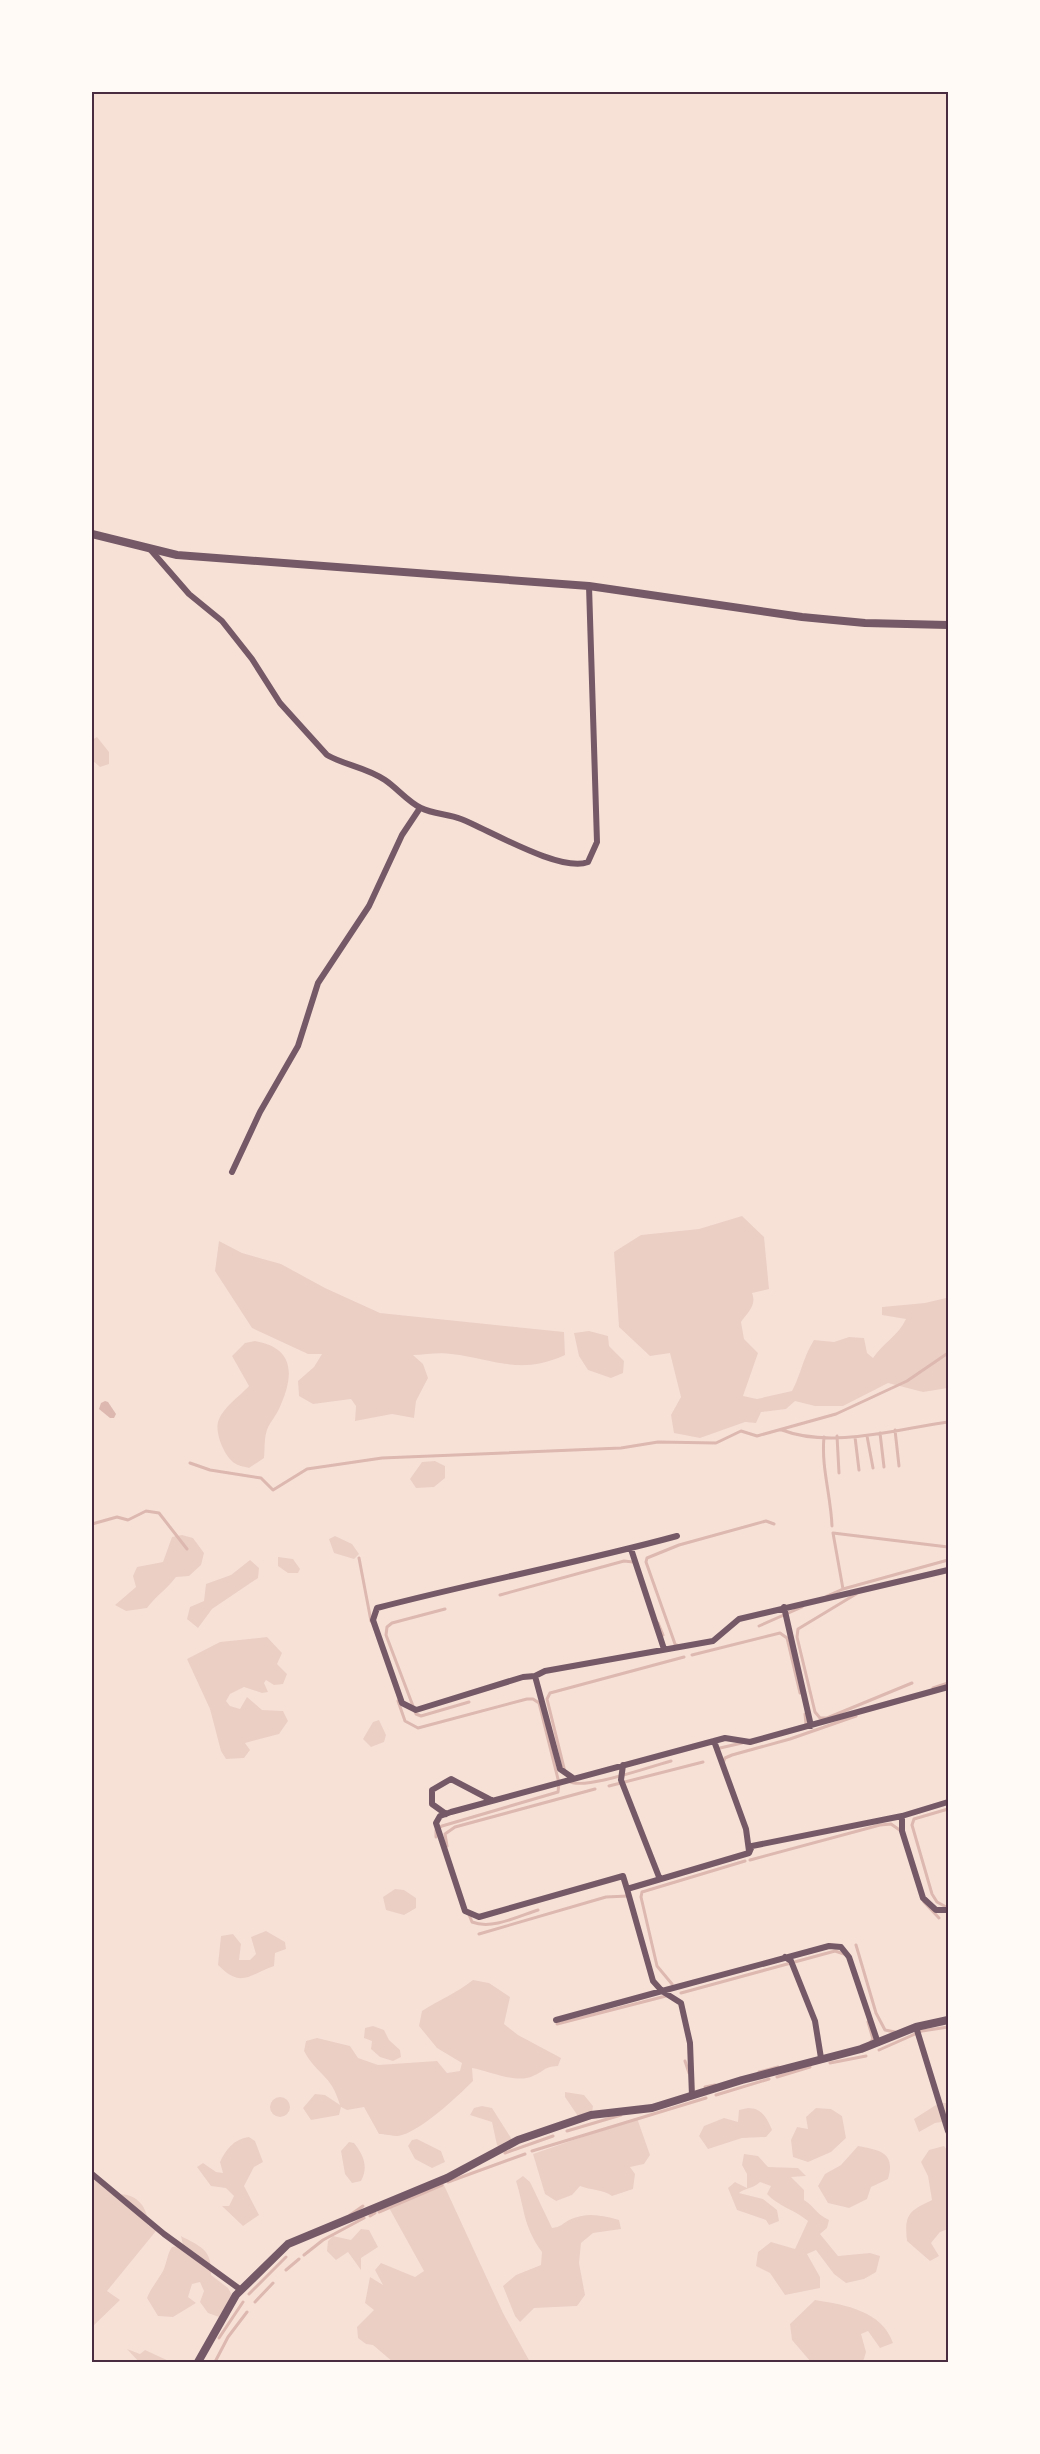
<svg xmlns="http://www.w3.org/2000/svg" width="1040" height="2454" viewBox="0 0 1040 2454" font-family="Helvetica,sans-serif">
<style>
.green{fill:#ebcfc5}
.water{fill:#dcb8b0}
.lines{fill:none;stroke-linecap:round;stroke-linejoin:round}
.stream{stroke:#dcb8b0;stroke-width:3}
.minor{stroke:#755966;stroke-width:6}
.tertiary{stroke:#755966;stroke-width:8}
.neatline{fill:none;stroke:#4a2c40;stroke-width:2}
</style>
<rect width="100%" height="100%" fill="#f7e1d7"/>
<path class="green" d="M97 737 109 752V764L100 767 92 760V740Z
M742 1216 764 1237 769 1289 752 1293C757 1305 748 1312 741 1322L744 1339 758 1353 743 1396 757 1399 792 1391C801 1374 803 1357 814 1340L834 1342 849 1337 864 1338 867 1353 873 1358C883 1343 898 1336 906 1319L882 1315V1307L925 1303 946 1298 948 1292V1388L923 1392 888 1383 843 1406H815L795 1401 786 1409 761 1412 756 1423 745 1422 700 1438 674 1433 671 1415 681 1397 670 1353 650 1356 619 1327 614 1252 641 1235 699 1229Z
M219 1241 242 1253 281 1264 325 1288 380 1313 564 1332 565 1355C519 1376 496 1359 451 1354 439 1352 425 1355 413 1355L423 1364 428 1378 416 1401 414 1418 392 1414 355 1421 356 1406 351 1399 313 1404 299 1396 298 1381 314 1367 322 1354H308L252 1328 215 1271Z
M589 1331 608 1336 609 1346 624 1361 623 1373 611 1378 588 1370 579 1356 574 1333Z
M255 1341C296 1348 294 1377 279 1409 276 1416 270 1422 267 1430 264 1438 265 1449 264 1458L249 1468C246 1467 239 1466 236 1464 225 1458 215 1434 218 1422 222 1408 240 1396 249 1386L232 1356 245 1343Z
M435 1461 445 1466V1478L434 1487 416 1488 410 1479 422 1462Z
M182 1535 193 1538 204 1553 201 1565 189 1576 176 1577C167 1589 156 1596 147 1608L126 1611 115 1605 136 1587 133 1576 137 1567 163 1562 172 1537Z
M335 1536 352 1544 359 1554 354 1559 334 1553 329 1539Z
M278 1557 293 1559 300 1569 298 1573H288L278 1566Z
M250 1560 259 1568 258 1578 212 1609 198 1628 187 1619 190 1607 204 1601 206 1584 231 1575Z
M267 1637 282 1653 277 1664 287 1674 283 1684 274 1685 266 1680 264 1683 268 1692 262 1693 244 1687 230 1694 226 1701 230 1706 240 1709 247 1697 262 1710 283 1711 288 1721 279 1734 245 1743 250 1750 244 1758 226 1759 221 1751 210 1709 187 1659 220 1642Z
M379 1720 386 1735 384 1742 371 1747 363 1739 373 1722Z
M395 1889 404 1890 416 1898V1908L404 1915 386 1910 383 1897Z
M266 1931 285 1942 286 1949 275 1953 274 1966C247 1976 241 1988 218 1965L221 1936 233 1934 241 1944 239 1960H250L256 1954 251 1937Z
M473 1980 489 1983 510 1997 504 2024 518 2035 561 2058 558 2066C543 2067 545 2071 533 2076 516 2084 489 2071 472 2068L473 2081C458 2096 419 2133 398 2136 392 2136 384 2134 379 2134L364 2107 347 2110 341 2107 339 2115 311 2120 303 2108 315 2094 325 2095 340 2105C331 2074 317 2075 304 2051L306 2041 317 2038 350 2046 358 2058 378 2065 437 2061 447 2073 460 2071 462 2063 437 2048 419 2026 422 2011C439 2000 457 1993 473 1980Z
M373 2026 384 2030 389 2040 400 2050 401 2057 393 2061 380 2057 371 2049 372 2041 364 2038 365 2028Z
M565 2092 584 2095 593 2106 591 2119 582 2122 565 2097Z
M270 2107a10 10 0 1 1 20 0a10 10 0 1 1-20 0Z
M939 2103H948V2121L935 2123 919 2132 914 2119Z
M482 2106 492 2108 516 2146 506 2151 497 2145 492 2122 470 2115 474 2108Z
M748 2108C762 2108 767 2118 772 2130L766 2137 742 2138 708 2149 699 2136 704 2126 724 2118 738 2122 739 2110Z
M816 2108 831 2109 842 2116 846 2138 831 2152 808 2162 793 2157 791 2140 797 2127 808 2129 806 2117Z
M637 2118 650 2155 644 2164 630 2167 635 2174 633 2189 612 2196C605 2190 590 2190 580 2186L572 2195 556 2201 545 2194 533 2154Z
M249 2137 255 2141 263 2162 254 2167 244 2186 259 2215 243 2226 222 2206H229L234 2196 226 2188 211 2186 197 2167 203 2163 216 2172 223 2173 220 2162C226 2149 234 2139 249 2137Z
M417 2139 441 2151 445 2162 432 2168 415 2159 408 2146 412 2140Z
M349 2142 354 2143C363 2154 369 2167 361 2181L352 2183 345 2174 341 2151Z
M858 2146C879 2150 896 2152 888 2179L871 2187 867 2199 849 2208 828 2203 818 2186 825 2174 841 2165Z
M944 2146 948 2151V2229L940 2232 931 2243 939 2256 930 2261 907 2241C904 2214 909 2211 932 2200L928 2176 921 2162 929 2150Z
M744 2154 758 2156 768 2167 798 2168 806 2176 791 2177 804 2190V2200C815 2207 815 2213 829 2220L827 2228 820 2234 838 2256 870 2253 880 2256 876 2272 864 2279 846 2283 834 2274 816 2250 807 2254 820 2277V2288L785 2295 770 2273 756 2266 758 2252 771 2242 795 2249 808 2221C795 2210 778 2206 767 2194L771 2186 760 2182C753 2189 744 2188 739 2193L763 2199 777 2210 779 2221 769 2225 766 2220 737 2210 728 2188 735 2182 747 2188V2174L742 2165Z
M523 2176 530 2182 552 2228C561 2227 562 2224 569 2220 586 2212 602 2215 619 2220L621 2229 593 2233 581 2243 579 2263 585 2295 577 2306 534 2308 520 2322 515 2316 503 2286 516 2275 541 2265 542 2252C523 2226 525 2210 516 2181Z
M92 2178 113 2195C134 2191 148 2205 148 2225L156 2231 107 2291 120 2300 92 2327Z
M443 2183 503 2313 530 2362H393L373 2345 366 2344 358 2338 357 2327 374 2310 365 2303 370 2277 383 2285 375 2270 381 2263 415 2277 424 2271 388 2206Z
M361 2229 369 2230 378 2247 361 2258V2270L348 2252 336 2260 327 2251 328 2241 333 2236 351 2240Z
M181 2236C201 2247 212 2249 211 2275L228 2288 233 2297 219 2317 208 2313 200 2302 204 2291 200 2282 192 2284 188 2297 196 2303 173 2317 158 2316 147 2298C151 2288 158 2280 163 2271 167 2263 167 2254 172 2247L183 2245Z
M815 2300C846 2305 882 2311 893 2343L880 2348 868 2331 861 2334 866 2352 863 2362H811L792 2340 790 2324Z
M127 2349 140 2354 145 2350 171 2362H139Z"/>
<path class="water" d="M105 1401 108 1402 116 1414 114 1418H110L99 1409 101 1403Z"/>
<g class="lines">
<path class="stream" d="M782 1430C831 1449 897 1429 948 1422
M895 1430 899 1466
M880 1433 884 1467
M837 1436 839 1473
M867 1436 873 1468
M824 1437C821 1467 831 1496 832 1526
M855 1437 859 1470
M190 1463 210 1470 261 1478 273 1490 307 1469 382 1458 621 1448 658 1442 716 1443 741 1431 757 1436 836 1414 907 1381 948 1353
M92 1524 117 1517 128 1520 146 1511 159 1513 187 1549
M359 1558 371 1621
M843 1589 833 1533 948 1547
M856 1594 798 1629 797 1637 815 1712 820 1718H827L912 1683
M500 1595 624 1561 633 1562
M827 1596 843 1589 948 1560
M445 1609 392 1623 387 1627 386 1635 416 1714 421 1716 469 1702
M658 1623 663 1635
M759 1626 802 1607
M679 1646 675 1644 646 1562 647 1558 679 1545 766 1521 774 1524
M692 1655 780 1633 787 1638 800 1693
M933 1688 948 1683
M398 1701 405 1721 418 1728 527 1699H533L539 1703 559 1783 558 1792 442 1826 436 1830V1837
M805 1714 806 1724
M720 1748 742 1743
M723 1763 725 1758 732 1755 790 1739 856 1716
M565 1772 547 1699 550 1693 684 1657
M569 1781C582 1791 652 1766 671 1761
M609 1786 703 1762
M948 1809 914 1819 912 1825 932 1894 937 1902 948 1908
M447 1846 445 1834 455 1827 595 1789
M750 1860 880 1825 891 1824 901 1831
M924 1902 939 1918
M468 1912 472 1922C492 1930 519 1916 538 1910
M479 1934 606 1897 628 1896
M856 1945 876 2013 885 2030 895 2032
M672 1984 657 1966 641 1897 642 1892 745 1861
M681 1993 835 1951 844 1954
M868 2022 873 2039 870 2043
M557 2024 666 1996
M879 2050 922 2031 948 2027
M685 2061 689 2073
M830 2063 866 2056
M759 2072 778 2067
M777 2077 810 2067
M705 2087 715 2085
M716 2095 769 2079
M567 2131 621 2115
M532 2151 706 2098
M505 2153 553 2136
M448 2182 525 2154
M379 2212 442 2185
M350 2215 363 2206
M370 2216 375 2213
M304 2255 323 2240 364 2218
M286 2270 299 2259
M249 2294 286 2257
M255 2302 273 2283
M219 2338 243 2302
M215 2362 228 2337 247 2312"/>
<path class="minor" d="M149 548 189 594 222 621 252 659 280 703 327 755C344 765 366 767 385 780 397 788 408 802 421 808 433 814 448 814 461 819 489 830 561 873 588 862L597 842 589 586
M232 1172 260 1112 298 1046 318 983 369 906 402 835 420 808
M631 1549 664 1649
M784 1607 811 1726
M535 1676 523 1677 416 1710 402 1703 373 1620 377 1608C476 1582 578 1563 677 1536
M714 1741 725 1738 750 1742 948 1687
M623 1765 621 1780 659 1877
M573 1778 560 1769 535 1676 545 1671 713 1641 739 1619 948 1570
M446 1814 432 1804V1790L451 1779 491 1800
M902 1816 948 1802
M627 1889 623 1876 479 1917 465 1911 436 1823 440 1816 451 1812 714 1741 746 1829 749 1851
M785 1957 791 1961 815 2021 821 2058
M556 2020 662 1991 681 2003 690 2043 692 2096
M916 2027 948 2131
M878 2043 849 1957 841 1947 829 1946 662 1991 653 1981 627 1889 749 1853 752 1846 902 1816V1831L923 1898 936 1910H948
M92 2174 164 2234 241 2290"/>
<path class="tertiary" d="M92 534 177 555 589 586 802 617 865 623 948 625
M198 2362 236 2295 288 2244 447 2178 518 2140 591 2115 652 2108 742 2080 861 2049 916 2027 948 2020"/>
</g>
<rect width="1040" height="2454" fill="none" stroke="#fffaf5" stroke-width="186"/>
<rect x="93" y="93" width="854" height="2268" class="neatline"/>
</svg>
